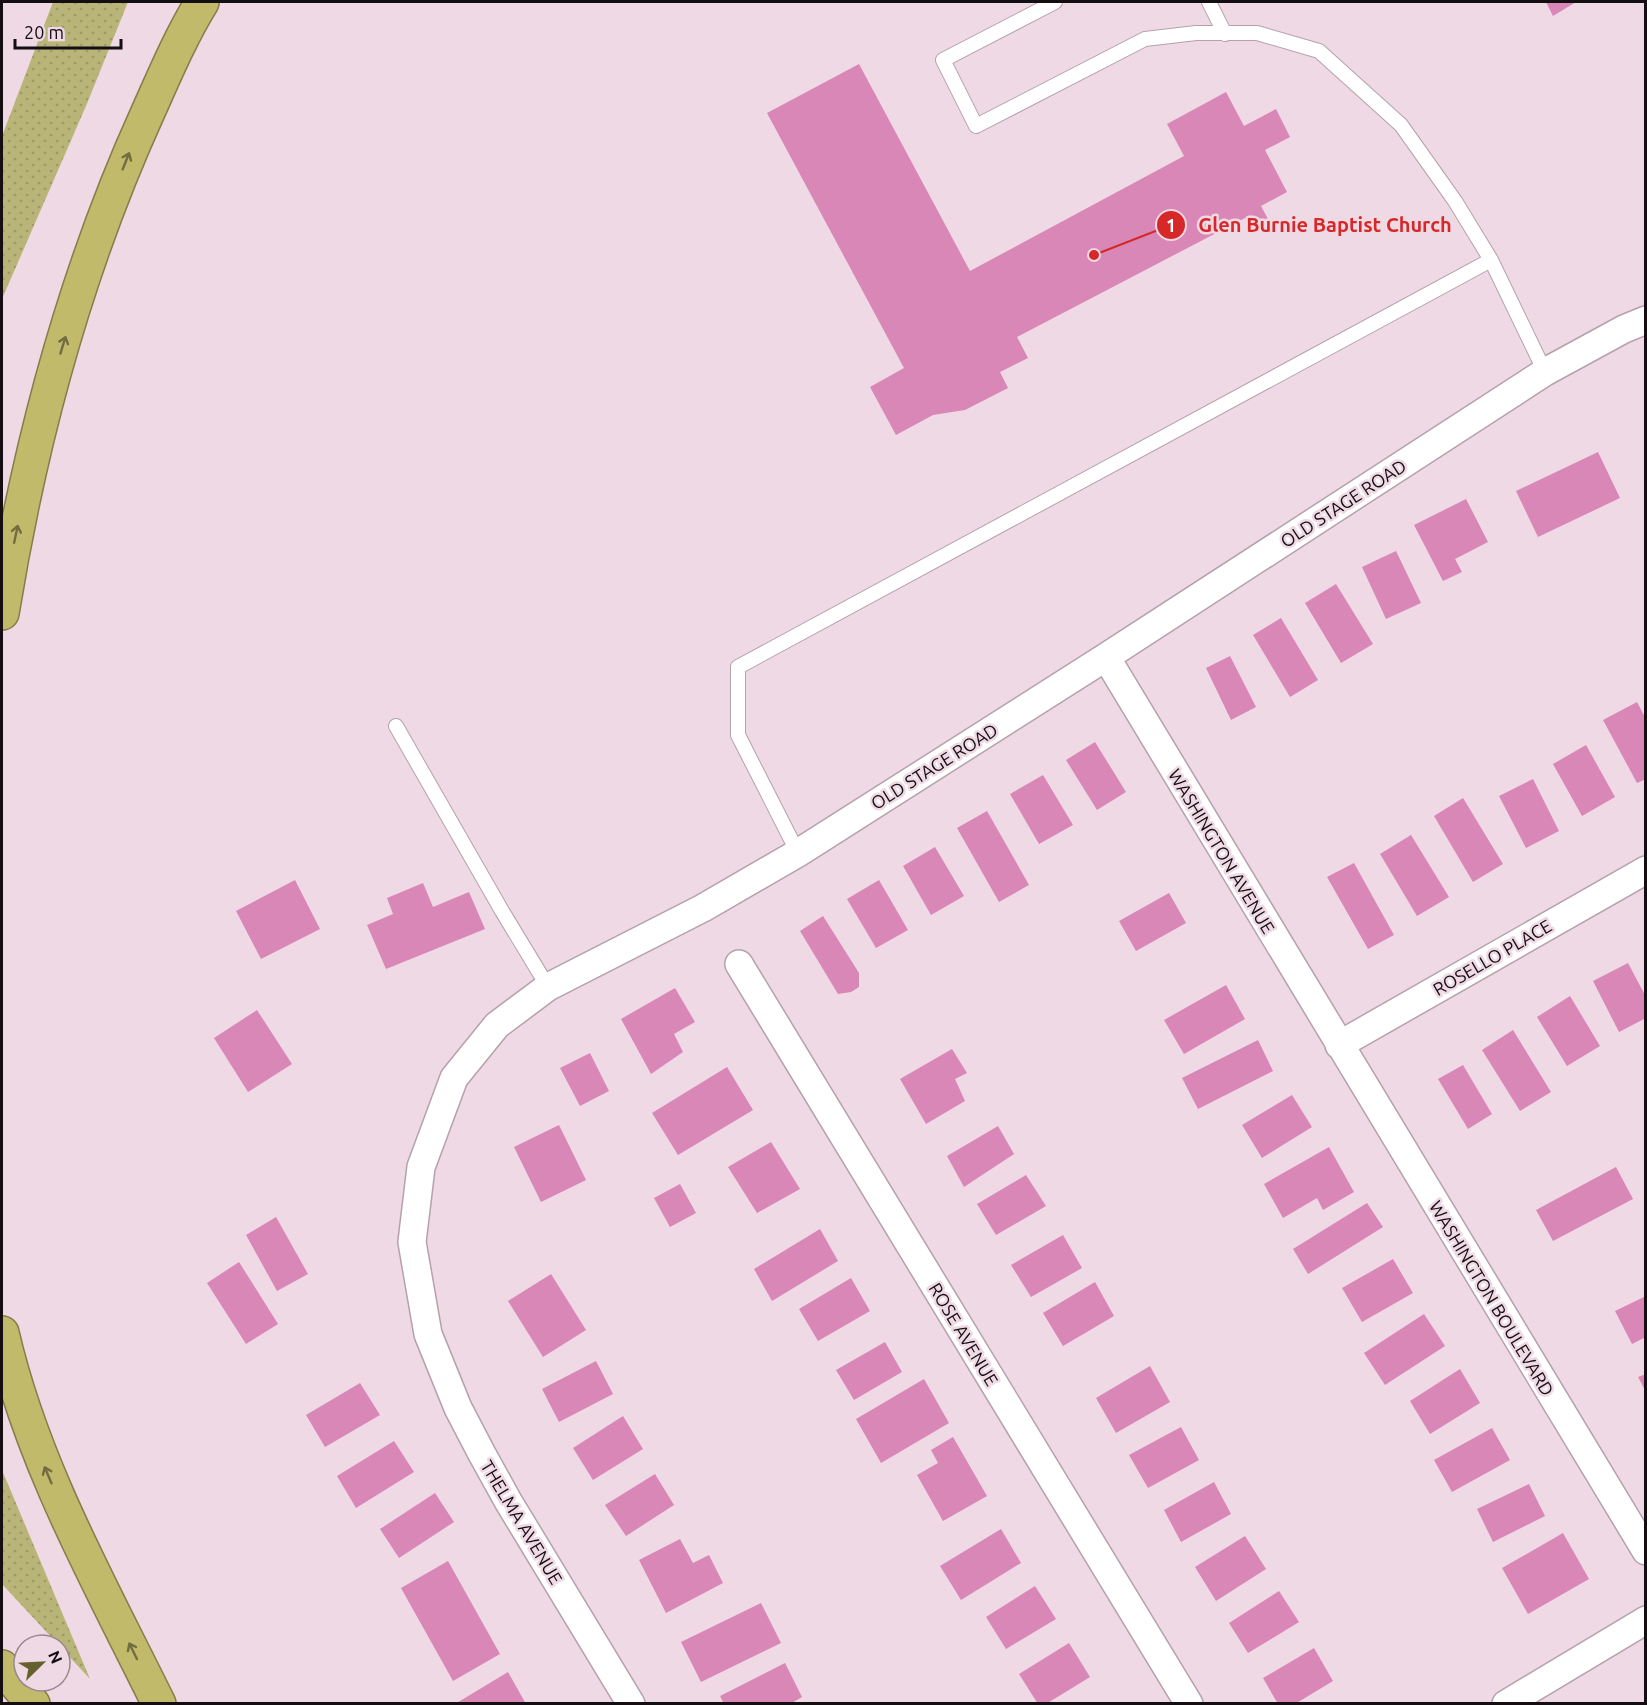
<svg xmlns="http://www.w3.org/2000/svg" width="1647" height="1705" viewBox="0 0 1647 1705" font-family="Ubuntu,sans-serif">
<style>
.grass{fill:url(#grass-dots)}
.building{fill:#d987b7}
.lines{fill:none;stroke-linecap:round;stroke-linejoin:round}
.lane-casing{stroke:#b5a1ac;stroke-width:16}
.street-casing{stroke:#b5a1ac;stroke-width:30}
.highway-casing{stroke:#847d4b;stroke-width:36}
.lane{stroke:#fff;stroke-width:14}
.street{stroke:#fff;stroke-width:27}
.highway{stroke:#c0ba6a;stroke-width:33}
.oneway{stroke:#736c42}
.labels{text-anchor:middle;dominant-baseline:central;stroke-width:5;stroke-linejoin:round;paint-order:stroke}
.street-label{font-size:18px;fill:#140d11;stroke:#eed9e4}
.leader{fill:none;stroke:#d62828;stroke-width:2}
.callout-dot{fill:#d62828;stroke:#eed9e4;stroke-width:2}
.mark-label{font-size:18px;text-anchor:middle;font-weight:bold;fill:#fff}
.callout-label{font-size:20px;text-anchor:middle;font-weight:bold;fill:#d62828;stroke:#eed9e4;stroke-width:5;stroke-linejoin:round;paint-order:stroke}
</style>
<defs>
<pattern id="grass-dots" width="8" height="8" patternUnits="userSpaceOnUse" patternTransform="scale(1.5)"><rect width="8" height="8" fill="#b9b578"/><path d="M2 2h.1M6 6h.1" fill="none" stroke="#9e9a67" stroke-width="1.8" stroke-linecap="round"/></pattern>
</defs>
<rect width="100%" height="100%" fill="#eed9e4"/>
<path class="grass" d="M53 2H128L86 106 2 299V136Z
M2 1468V1470L90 1679 2 1584Z"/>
<path class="building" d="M1546 2H1576L1553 16Z
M859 64 970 271 1184 156 1167 124 1226 92 1244 126 1276 109 1290 137 1265 150 1287 192 1261 206 1268 219 1251 228 1245 218 1017 337 1028 358 1000 372 1008 388 965 410 933 415 896 435 870 387 904 368 767 113Z
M1598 452 1620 498 1538 537 1516 491Z
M1466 499 1488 542 1455 559 1462 572 1443 581 1414 525Z
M1396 551 1421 603 1386 619 1362 567Z
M1336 584 1373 644 1341 663 1305 603Z
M1281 618 1318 680 1290 697 1253 635Z
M1230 656 1256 707 1231 720 1206 668Z
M1637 702 1646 719V779L1637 783 1603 720Z
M1095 742 1126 792 1097 810 1066 760Z
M1586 745 1615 797 1582 816 1553 764Z
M1043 775 1073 825 1039 844 1010 794Z
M1533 779 1559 831 1526 848 1499 796Z
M1463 798 1503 864 1473 882 1434 816Z
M987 811 1029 885 999 902 957 828Z
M1411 835 1449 897 1417 916 1380 854Z
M935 847 964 896 931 915 903 866Z
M1354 863 1394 935 1368 949 1327 877Z
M295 880 320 929 261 959 236 911Z
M879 880 908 930 876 948 847 899Z
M423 883 433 907 469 892 485 929 386 969 367 925 393 914 387 898Z
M1169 893 1186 923 1136 951 1119 921Z
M823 916 859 973V987L851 992 838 994 800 931Z
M1628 963 1646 997V1018L1619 1032 1593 981Z
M1226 985 1245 1019 1184 1054 1164 1020Z
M675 988 695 1022 674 1034 683 1052 651 1074 621 1019Z
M1570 996 1600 1046 1567 1066 1537 1017Z
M257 1010 292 1064 248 1092 214 1038Z
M1513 1030 1551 1092 1520 1111 1482 1050Z
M1258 1040 1273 1071 1198 1109 1182 1078Z
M952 1049 967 1073 955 1079 965 1101 926 1124 900 1079Z
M590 1053 609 1091 580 1106 560 1068Z
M1463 1065 1492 1114 1468 1129 1438 1079Z
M727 1067 753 1110 678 1155 652 1113Z
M1292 1095 1312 1127 1262 1158 1242 1125Z
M559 1125 586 1180 541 1202 514 1147Z
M998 1126 1014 1154 964 1187 947 1156Z
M771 1142 800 1189 757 1213 728 1167Z
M1329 1147 1354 1192 1323 1210 1317 1198 1283 1218 1264 1184Z
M1616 1167 1633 1199 1553 1241 1536 1210Z
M1026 1175 1046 1206 996 1235 977 1204Z
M680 1184 696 1213 670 1227 654 1198Z
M1367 1203 1383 1227 1308 1274 1293 1249Z
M276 1217 308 1274 277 1291 246 1235Z
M820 1229 838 1261 772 1301 754 1269Z
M1063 1235 1082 1268 1031 1297 1011 1265Z
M1393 1259 1413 1293 1362 1322 1342 1288Z
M239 1262 278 1324 246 1344 207 1283Z
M551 1274 586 1330 543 1357 508 1301Z
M851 1278 870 1311 818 1341 799 1309Z
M1095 1282 1114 1316 1063 1346 1043 1313Z
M1646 1296V1337L1632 1344 1615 1311Z
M1424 1314 1445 1346 1385 1385 1364 1353Z
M885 1342 902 1372 854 1400 836 1370Z
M596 1361 613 1394 559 1422 542 1389Z
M1150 1366 1170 1402 1116 1433 1096 1398Z
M1460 1369 1480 1403 1430 1434 1410 1401Z
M1646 1374V1392L1638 1377Z
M924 1379 949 1423 881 1463 856 1419Z
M360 1383 380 1415 325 1447 306 1415Z
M623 1416 643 1449 593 1480 573 1448Z
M1181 1427 1199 1460 1148 1488 1129 1455Z
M1492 1428 1510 1460 1452 1492 1434 1460Z
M953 1437 987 1496 943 1521 917 1475 938 1463 931 1450Z
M394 1441 414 1472 356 1508 337 1476Z
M655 1474 674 1505 626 1536 605 1505Z
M1214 1482 1231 1514 1181 1542 1164 1510Z
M1529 1484 1545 1516 1493 1542 1477 1509Z
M435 1493 454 1522 399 1558 380 1529Z
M1001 1529 1021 1563 961 1600 940 1566Z
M1563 1533 1589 1579 1528 1614 1502 1568Z
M1245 1536 1266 1569 1216 1601 1195 1567Z
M680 1539 693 1563 709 1555 723 1583 666 1613 639 1560Z
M448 1561 500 1654 453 1681 401 1588Z
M1035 1586 1056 1619 1006 1649 986 1617Z
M1279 1591 1299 1622 1248 1653 1229 1623Z
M761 1603 781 1643 701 1682 681 1642Z
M1069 1643 1090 1677 1046 1704H1038L1019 1674Z
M1314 1648 1333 1681 1295 1704H1278L1263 1678Z
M785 1663 802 1697 790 1704H724L720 1696Z
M508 1672 526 1704H455Z"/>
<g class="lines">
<g class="lane-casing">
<path id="lane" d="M1055 2 943 60 976 126 1145 39 1196 33H1257L1319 51 1401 125 1455 201 1491 260 1545 372
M1209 2 1225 34
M396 726 502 911 548 987
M798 853 738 735V667L1491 260"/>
</g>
<g class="street-casing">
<path id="street" d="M1106 657 1646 1551
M739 964 1189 1704
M1339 1045 1646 870
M631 1704 508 1501 482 1454 458 1408 428 1334 412 1242 421 1167 454 1078 497 1025 548 987 703 908 798 853 1106 657 1545 372 1624 329 1646 320
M1506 1704 1646 1620"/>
</g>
<g class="highway-casing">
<path id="highway" d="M2 613C30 441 76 270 148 112 165 74 181 36 202 2
M2 1333C32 1464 100 1584 159 1704
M2 1667 33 1704"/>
</g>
<use href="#lane" class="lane"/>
<use href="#street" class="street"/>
<use href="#highway" class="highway"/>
</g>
<defs><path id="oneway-shaft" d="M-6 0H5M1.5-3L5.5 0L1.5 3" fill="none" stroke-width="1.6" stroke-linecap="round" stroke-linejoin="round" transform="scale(1.5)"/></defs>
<g class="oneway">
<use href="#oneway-shaft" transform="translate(126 161) rotate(-68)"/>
<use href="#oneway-shaft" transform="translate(63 345) rotate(-73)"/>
<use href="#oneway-shaft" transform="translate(16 534) rotate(-78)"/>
<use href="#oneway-shaft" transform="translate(48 1475) rotate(-113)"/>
<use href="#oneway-shaft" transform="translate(133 1651) rotate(-116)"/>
</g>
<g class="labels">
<g class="street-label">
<text transform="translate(1343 503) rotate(-33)">OLD STAGE ROAD</text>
<text transform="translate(934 766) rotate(-32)">OLD STAGE ROAD</text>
<text transform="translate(1222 851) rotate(59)">WASHINGTON AVENUE</text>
<text transform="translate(1492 957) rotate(-30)">ROSELLO PLACE</text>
<text transform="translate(1492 1298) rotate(59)">WASHINGTON BOULEVARD</text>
<text transform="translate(964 1334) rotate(59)">ROSE AVENUE</text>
<text transform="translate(522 1522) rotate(59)">THELMA AVENUE</text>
</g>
</g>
<path class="leader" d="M1094 255L1171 225"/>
<g class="callout-dot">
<circle cx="1094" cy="255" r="6"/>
<circle cx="1171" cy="225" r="15"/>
</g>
<g class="mark-label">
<text x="1171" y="232">1</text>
</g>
<g class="callout-label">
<text x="1325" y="232">Glen Burnie Baptist Church</text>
</g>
<rect width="1647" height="1705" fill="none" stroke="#140d11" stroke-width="6"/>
<g transform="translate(42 1663) rotate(66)"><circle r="28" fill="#eed9e4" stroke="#978790" stroke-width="1.5"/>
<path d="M0-4.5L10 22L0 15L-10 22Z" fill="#65612e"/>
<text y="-9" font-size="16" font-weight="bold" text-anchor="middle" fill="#140d11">N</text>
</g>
<path d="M15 39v9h106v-9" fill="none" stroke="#140d11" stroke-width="3"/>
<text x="24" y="39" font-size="18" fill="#140d11" stroke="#eed9e4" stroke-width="4.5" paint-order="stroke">20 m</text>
</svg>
